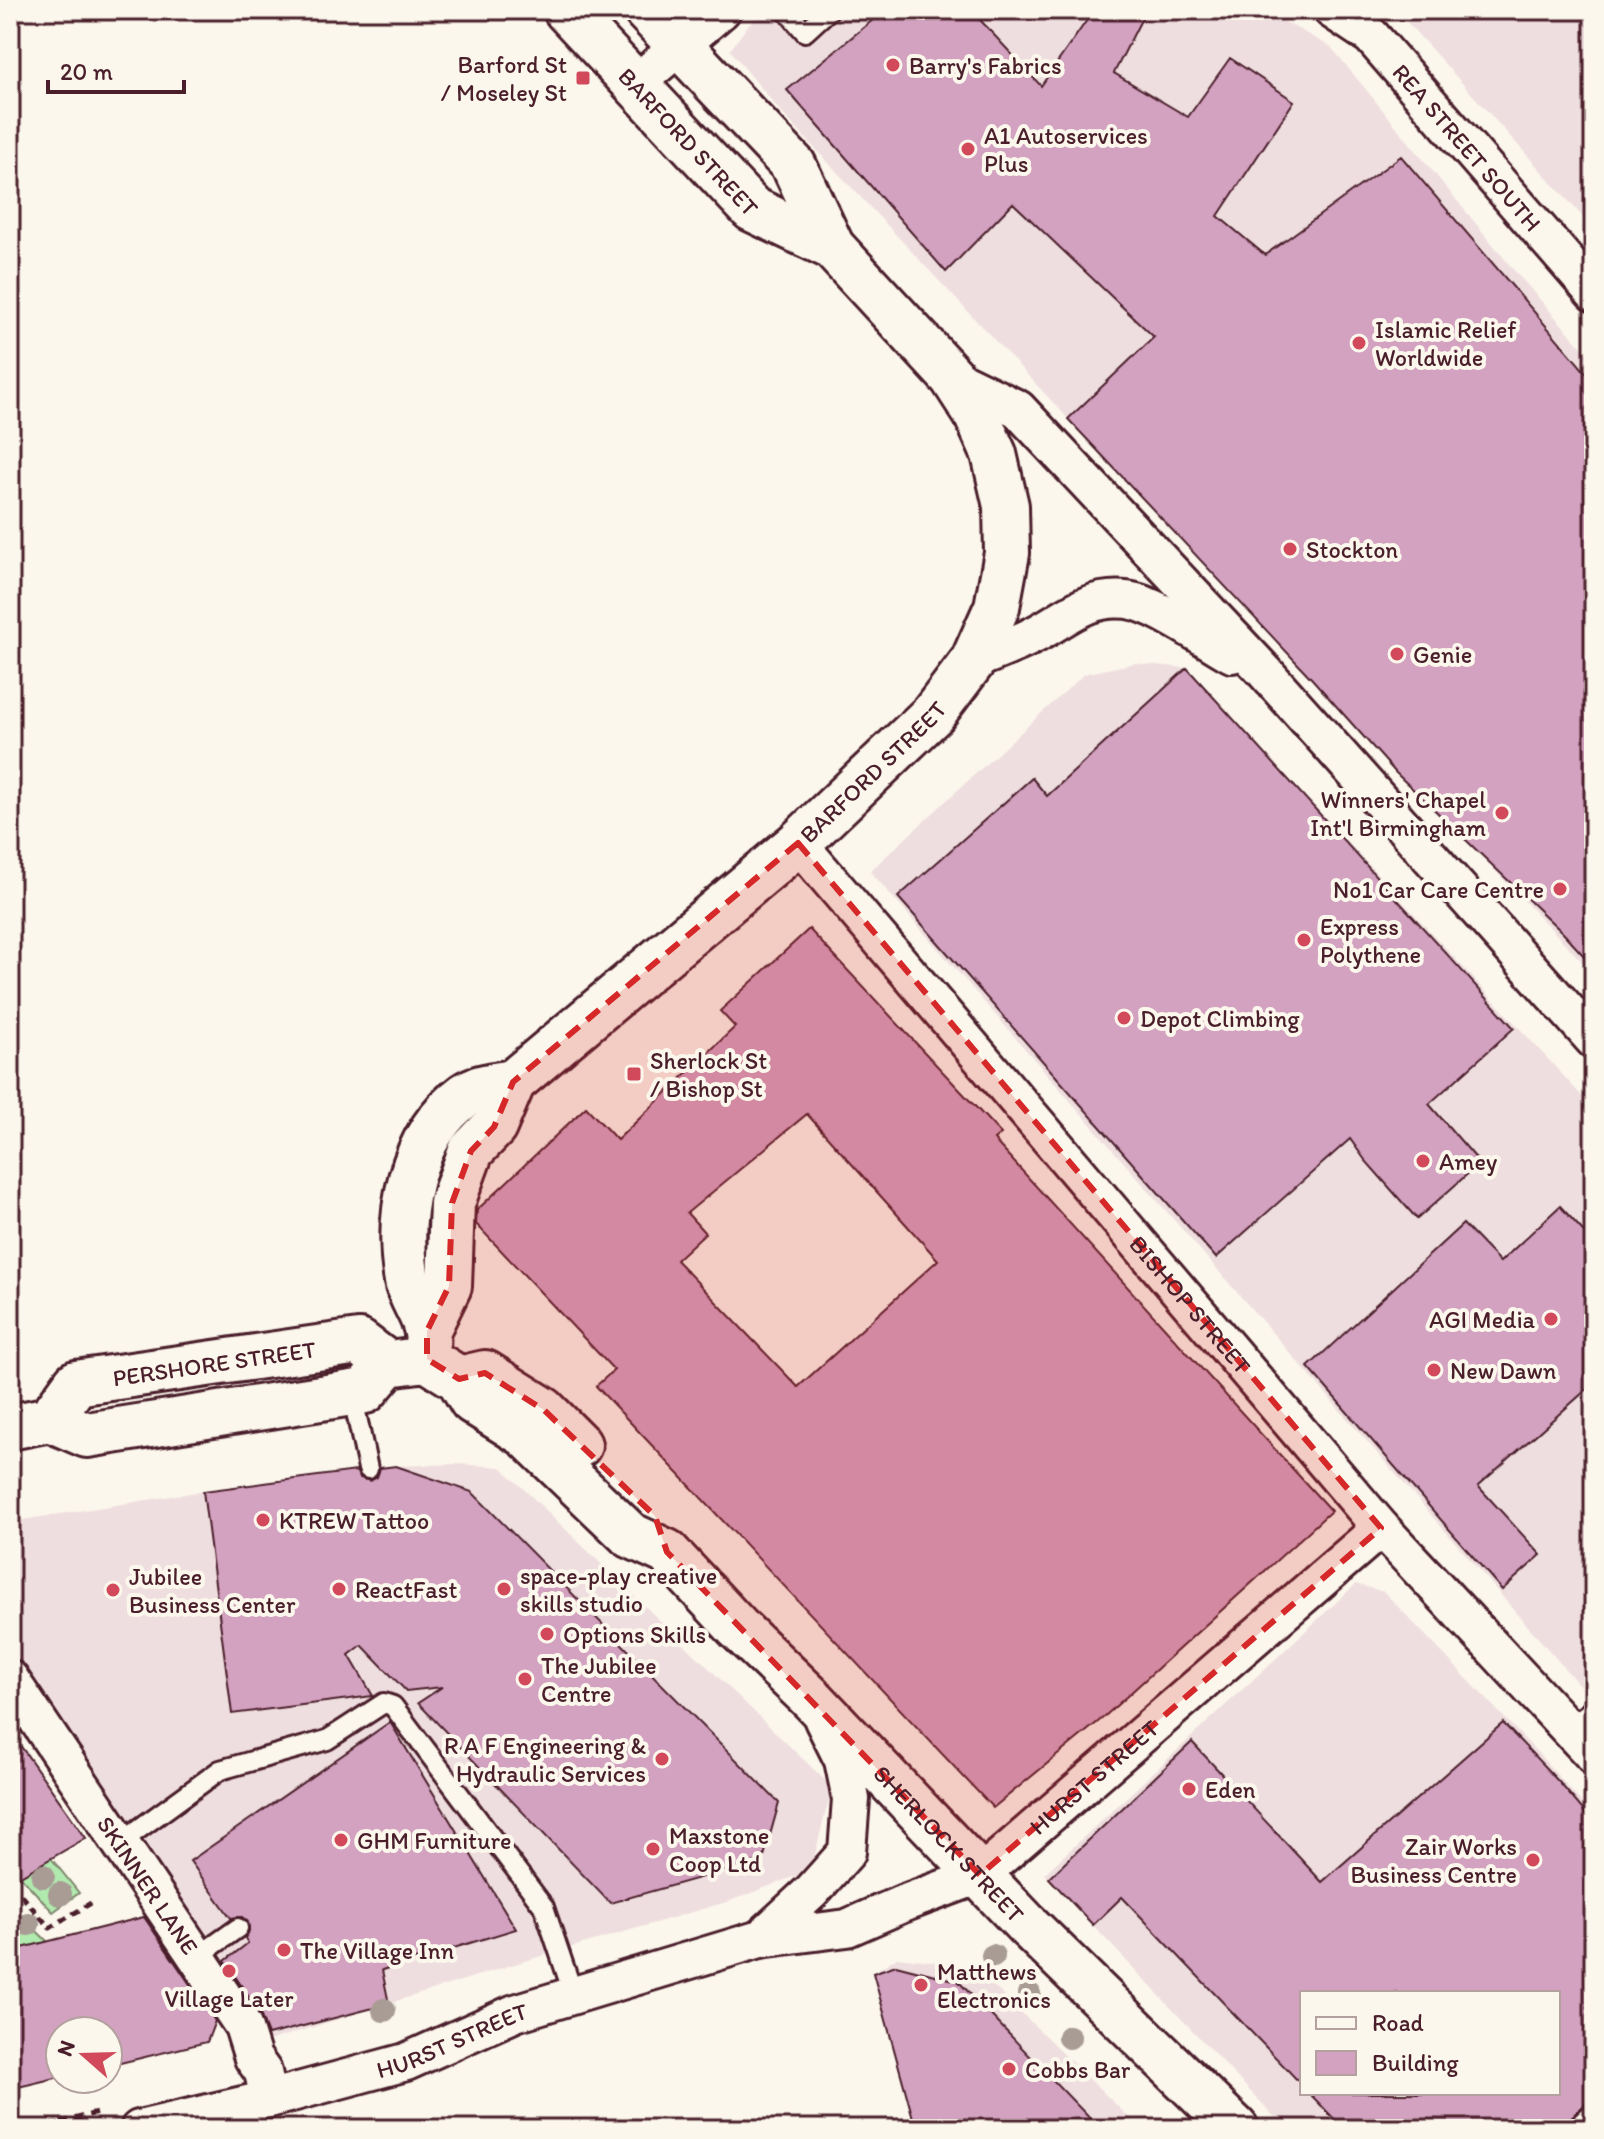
<svg xmlns="http://www.w3.org/2000/svg" width="1604" height="2139" viewBox="0 0 1604 2139" font-family="Itim,sans-serif">
<style>
.built{fill:#efdedf;fill-rule:evenodd}
.green{fill:#b1eaae;stroke:#7e846c;stroke-width:2}
.building{fill:#d3a2c0;stroke:#4a1f2b;stroke-width:2;fill-rule:evenodd}
.lines{fill:none;stroke-linecap:round;stroke-linejoin:round}
.lane-casing{stroke:#4a1f2b;stroke-width:24}
.street-casing{stroke:#4a1f2b;stroke-width:42}
.secondary-casing{stroke:#4a1f2b;stroke-width:50}
.path{stroke:#4a1f2b;stroke-width:5;stroke-dasharray:8 6;stroke-linecap:butt}
.lane{stroke:#fbf7ec;stroke-width:18}
.street{stroke:#fbf7ec;stroke-width:36}
.secondary{stroke:#fbf7ec;stroke-width:44}
.tree{fill:#a89c94}
.marked{fill:#d62828;fill-opacity:0.2;stroke:#d62828;stroke-width:6;stroke-dasharray:16 10;stroke-linejoin:round}
.poi-dot{fill:#d1495b;stroke:#fbf7ec;stroke-width:3}
.labels{text-anchor:middle;dominant-baseline:central;stroke-width:8;stroke-linejoin:round;paint-order:stroke}
.poi-label{font-size:24px;fill:#4a1f2b;stroke:#fbf7ec;text-anchor:start}
.street-label{font-size:24px;fill:#4a1f2b;stroke:#fbf7ec}
</style>
<rect width="100%" height="100%" fill="#fbf7ec"/>
<filter id="ink" filterUnits="userSpaceOnUse"><feTurbulence type="fractalNoise" baseFrequency=".0125" numOctaves="2"/><feDisplacementMap in="SourceGraphic" scale="16" xChannelSelector="R" yChannelSelector="G"/><feConvolveMatrix kernelMatrix="1 2 1 2 8 2 1 2 1" color-interpolation-filters="sRGB"/></filter>
<g filter="url(#ink)">
<path class="built" d="M766 10H1263L1331 47 1513 269 1594 361V974L1313 680 780 111 730 50 749 24Z
M1396 10H1594V230L1582 216Z
M1135 663 1187 668 1594 1109V1702L870 871 1084 674Z
M457 1464 501 1467 832 1787 811 1870 730 1901 528 1960 265 2042 166 1881 10 1654V1522L203 1491 396 1466Z
M1356 1584 1384 1592 1538 1753 1594 1817V2129H1286L1044 1874ZM1302 1993H1558V2093H1302Z
M897 1957 973 1966 1141 2129H917L873 1973Z"/>
<path class="green" d="M51 1858 79 1893 53 1912 20 1876Z
M17 1912 48 1942 10 1951V1918Z"/>
<path class="building" d="M885 10H971L1041 86 1094 10H1146L1114 73 1188 117 1230 58 1294 101 1218 216 1265 255 1401 156 1594 382V967L1563 933 1396 773 1313 680 1068 419 1154 337 1013 203 946 272 787 90Z
M1187 668 1514 1028 1429 1104 1480 1163 1417 1219 1365 1160 1350 1139 1216 1258 898 897 1032 778 1047 796Z
M809 929 1001 1134 994 1140 1331 1511 1104 1717 993 1808 596 1386 614 1370 476 1224 477 1210 586 1107 617 1140 735 1027 720 1011ZM807 1114 938 1260 798 1387 676 1260 705 1233 687 1213Z
M1560 1206 1594 1243V1383L1478 1486 1541 1555 1502 1590 1308 1367 1463 1224 1500 1262Z
M396 1466 472 1492 779 1803 763 1860 610 1903 418 1703 442 1687 406 1691 362 1645 349 1655 373 1696 232 1714 203 1491 356 1471 360 1478 370 1481 377 1477 380 1468Z
M390 1722 516 1929 382 1970 389 2004 268 2035 260 2014 225 1961 248 1943 245 1938 249 1932 248 1922 242 1917 231 1918 190 1861Z
M1503 1723 1559 1782 1594 1823V2097L1558 2129H1344L1309 2093H1558V1993H1302V2085L1122 1897 1093 1925 1049 1878 1192 1742 1322 1882Z
M10 1731 86 1838 10 1882Z
M144 1917 215 2021 207 2042 108 2066V2031H60V2077L10 2089V1951Z
M896 1965 958 1981 1100 2129H916L873 1973Z"/>
<g class="lines">
<g class="lane-casing">
<path id="lane" d="M786 10 805 32 829 10
M352 1393 368 1469
M1569 1728 1594 1708
M121 1842 220 1770 327 1740 384 1703 393 1706 544 1907 574 1996
M197 1957 238 1928
M1575 2129 1594 2111"/>
</g>
<g class="street-casing">
<g id="street">
<path id="s1" d="M1332 10 1371 36 1594 293"/>
<path d="M635 84 722 10"/>
<path d="M952 377 1018 409 1265 672 1594 1040"/>
<path d="M973 661C992 653 1012 646 1030 637 1064 621 1085 595 1127 600 1155 603 1205 639 1232 654"/>
<path id="s2" d="M798 843 1381 1528 1594 1756"/>
<path id="s3" d="M10 1679 243 2026 253 2058 263 2072 269 2099"/>
<path d="M760 1939 812 1891 847 1852 851 1799 843 1760 823 1720"/>
<path id="s4" d="M139 2129 269 2099 406 2062 515 2013 760 1939 847 1928 902 1904 980 1875 1381 1528"/>
</g>
</g>
<g class="secondary-casing">
<g id="secondary">
<path id="s5" d="M566 10 752 209 832 247"/>
<path id="s6" d="M427 1331 449 1286 452 1203 471 1151 494 1127 513 1082 798 843 933 714 973 661 997 607 1007 553 1006 506 994 454 976 414 952 377 832 247 794 166 646 10"/>
<path d="M427 1351C427 1345 428 1338 427 1333 425 1315 410 1299 407 1281 396 1217 409 1136 465 1095 477 1086 499 1085 513 1082"/>
<path id="s7" d="M427 1359 459 1379 472 1401 526 1435 630 1535 667 1552 738 1628 813 1700 1025 1923 1236 2129"/>
<path d="M459 1379 485 1373 544 1410 579 1445"/>
<path id="s8" d="M50 1419 76 1383 359 1342 388 1364"/>
<path d="M10 1427 50 1419 87 1435 352 1393 365 1391 388 1364 427 1359"/>
</g>
</g>
<path class="path" d="M10 1905 22 1896 50 1928 91 1903
M34 2129 101 2112"/>
<use href="#lane" class="lane"/>
<use href="#street" class="street"/>
<use href="#secondary" class="secondary"/>
</g>
<g class="tree">
<circle cx="43" cy="1876" r="12"/>
<circle cx="60" cy="1894" r="12"/>
<circle cx="28" cy="1924" r="12"/>
<circle cx="993" cy="1956" r="12"/>
<circle cx="1029" cy="1994" r="12"/>
<circle cx="384" cy="2010" r="12"/>
<circle cx="1069" cy="2037" r="12"/>
</g>
</g>
<path class="marked" d="M798 843 1381 1528 980 1875 667 1552 655 1516 544 1410 485 1373 459 1379 427 1359V1331L449 1286 452 1203 471 1151 494 1127 513 1082Z"/>
<g class="poi-dot">
<circle cx="893" cy="65" r="8"/>
<rect x="575" y="70" width="16" height="16" rx="4"/>
<circle cx="968" cy="149" r="8"/>
<circle cx="1359" cy="343" r="8"/>
<circle cx="1290" cy="549" r="8"/>
<circle cx="1397" cy="654" r="8"/>
<circle cx="1502" cy="813" r="8"/>
<circle cx="1560" cy="889" r="8"/>
<circle cx="1304" cy="940" r="8"/>
<circle cx="1124" cy="1018" r="8"/>
<rect x="626" y="1066" width="16" height="16" rx="4"/>
<circle cx="1423" cy="1161" r="8"/>
<circle cx="1551" cy="1319" r="8"/>
<circle cx="1434" cy="1370" r="8"/>
<circle cx="263" cy="1520" r="8"/>
<circle cx="339" cy="1589" r="8"/>
<circle cx="504" cy="1589" r="8"/>
<circle cx="113" cy="1590" r="8"/>
<circle cx="547" cy="1634" r="8"/>
<circle cx="525" cy="1679" r="8"/>
<circle cx="662" cy="1759" r="8"/>
<circle cx="1189" cy="1789" r="8"/>
<circle cx="341" cy="1840" r="8"/>
<circle cx="653" cy="1849" r="8"/>
<circle cx="1533" cy="1860" r="8"/>
<circle cx="284" cy="1950" r="8"/>
<circle cx="229" cy="1971" r="8"/>
<circle cx="921" cy="1985" r="8"/>
<circle cx="1009" cy="2069" r="8"/>
</g>
<g class="labels">
<g class="poi-label">
<text x="567" y="64" text-anchor="end">Barford St<tspan x="567" dy="28">/ Moseley St</tspan></text>
<text x="909" y="65">Barry's Fabrics</text>
<text x="984" y="135">A1 Autoservices<tspan x="984" dy="28">Plus</tspan></text>
<text x="1375" y="329">Islamic Relief<tspan x="1375" dy="28">Worldwide</tspan></text>
<text x="1306" y="549">Stockton</text>
<text x="1413" y="654">Genie</text>
<text x="1486" y="799" text-anchor="end">Winners' Chapel<tspan x="1486" dy="28">Int'l Birmingham</tspan></text>
<text x="1544" y="889" text-anchor="end">No1 Car Care Centre</text>
<text x="1320" y="926">Express<tspan x="1320" dy="28">Polythene</tspan></text>
<text x="1140" y="1018">Depot Climbing</text>
<text x="650" y="1060">Sherlock St<tspan x="650" dy="28">/ Bishop St</tspan></text>
<text x="1439" y="1161">Amey</text>
<text x="1535" y="1319" text-anchor="end">AGI Media</text>
<text x="1450" y="1370">New Dawn</text>
<text x="279" y="1520">KTREW Tattoo</text>
<text x="520" y="1575">space-play creative<tspan x="520" dy="28">skills studio</tspan></text>
<text x="129" y="1576">Jubilee<tspan x="129" dy="28">Business Center</tspan></text>
<text x="355" y="1589">ReactFast</text>
<text x="563" y="1634">Options Skills</text>
<text x="541" y="1665">The Jubilee<tspan x="541" dy="28">Centre</tspan></text>
<text x="646" y="1745" text-anchor="end">R A F Engineering &amp;<tspan x="646" dy="28">Hydraulic Services</tspan></text>
<text x="1205" y="1789">Eden</text>
<text x="669" y="1835">Maxstone<tspan x="669" dy="28">Coop Ltd</tspan></text>
<text x="357" y="1840">GHM Furniture</text>
<text x="1517" y="1846" text-anchor="end">Zair Works<tspan x="1517" dy="28">Business Centre</tspan></text>
<text x="300" y="1950">The Village Inn</text>
<text x="937" y="1971">Matthews<tspan x="937" dy="28">Electronics</tspan></text>
<text x="229" y="1998" text-anchor="middle">Village Later</text>
<text x="1025" y="2069">Cobbs Bar</text>
</g>
<g class="street-label">
<text stroke="none"><textPath href="#s5" startOffset="180">BARFORD STREET</textPath></text>
<text stroke="none"><textPath href="#s1" startOffset="194">REA STREET SOUTH</textPath></text>
<text stroke="none"><textPath href="#s6" startOffset="746">BARFORD STREET</textPath></text>
<text stroke="none"><textPath href="#s2" startOffset="606">BISHOP STREET</textPath></text>
<text stroke="none"><textPath href="#s8" startOffset="184">PERSHORE STREET</textPath></text>
<text stroke="none"><textPath href="#s4" startOffset="1032">HURST STREET</textPath></text>
<text stroke="none"><textPath href="#s7" startOffset="718">SHERLOCK STREET</textPath></text>
<text stroke="none"><textPath href="#s3" startOffset="248">SKINNER LANE</textPath></text>
<text stroke="none"><textPath href="#s4" startOffset="326">HURST STREET</textPath></text>
</g>
</g>
<rect width="1604" height="2139" fill="none" stroke="#fbf7ec" stroke-width="40"/>
<rect x="20" y="20" width="1564" height="2099" fill="none" stroke="#4a1f2b" stroke-width="3" filter="url(#ink)"/>
<rect x="1300" y="1991" width="260" height="104" fill="#fbf7ec" stroke="#b4a19f" stroke-width="2"/>
<rect x="1316" y="2017" width="40" height="12" fill="#fbf7ec" stroke="#b4a19f" stroke-width="2"/>
<text x="1372" y="2031" font-size="24" fill="#4a1f2b">Road</text>
<rect x="1316" y="2051" width="40" height="24" fill="#d3a2c0" stroke="#b4a19f" stroke-width="2"/>
<text x="1372" y="2071" font-size="24" fill="#4a1f2b">Building</text>
<g transform="translate(84 2055) rotate(290)"><circle r="38" fill="#fbf7ec" stroke="#b4a19f" stroke-width="2"/>
<path d="M0-6L14 30L0 20L-14 30Z" fill="#d1495b"/>
<text y="-12" font-size="22" font-weight="bold" text-anchor="middle" fill="#4a1f2b">N</text>
</g>
<path d="M48 80v12h136v-12" fill="none" stroke="#4a1f2b" stroke-width="4"/>
<text x="60" y="80" font-size="24" fill="#4a1f2b" stroke="#fbf7ec" stroke-width="6" paint-order="stroke">20 m</text>
</svg>
